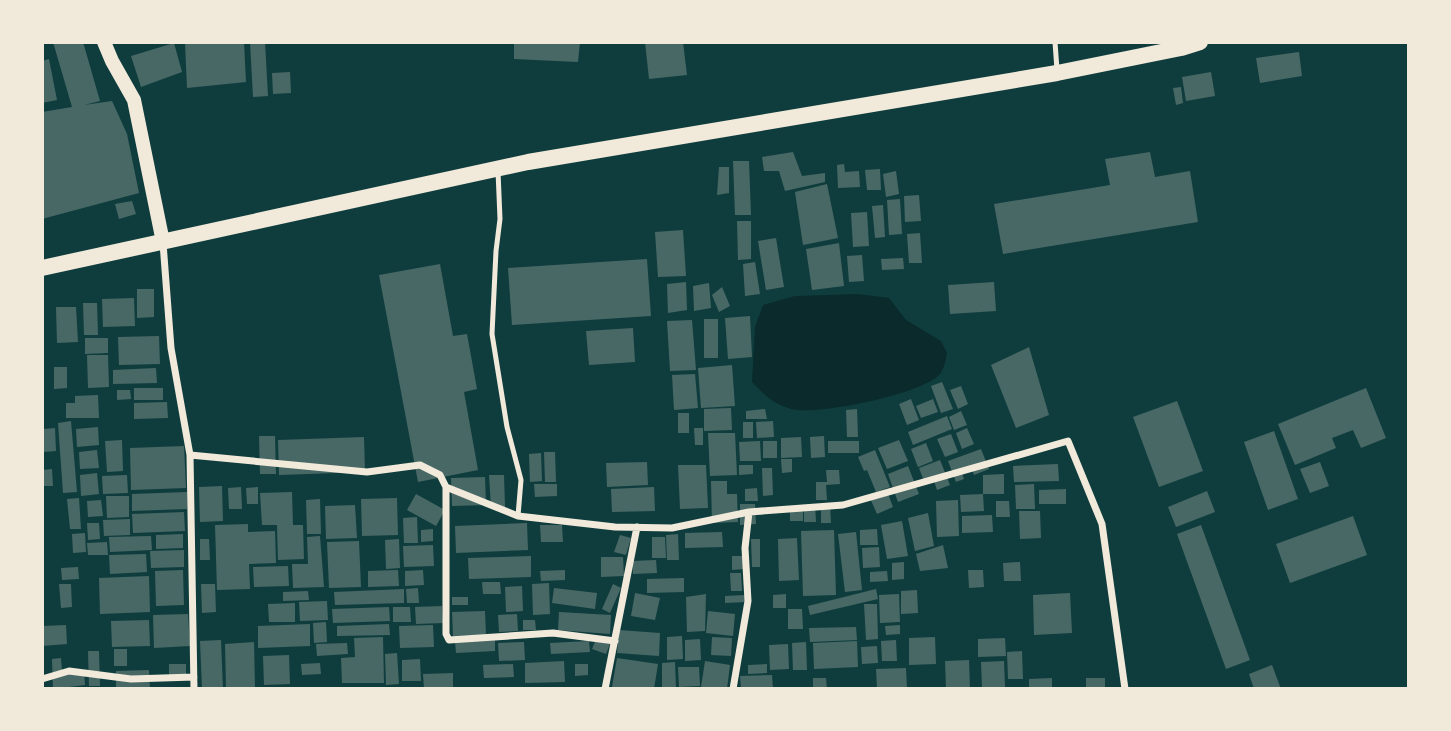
<svg xmlns="http://www.w3.org/2000/svg" width="1451" height="731" viewBox="0 0 1451 731" font-family="'Fira Sans',sans-serif">
<style>
.water{fill:#0a2a2b}
.building{fill:#486865}
.lines{fill:none;stroke-linecap:round;stroke-linejoin:round}
.service{stroke:#f1e9da;stroke-width:5}
.minor{stroke:#f1e9da;stroke-width:7}
.secondary{stroke:#f1e9da;stroke-width:14}
.trunk{stroke:#f1e9da;stroke-width:16}
</style>
<rect width="100%" height="100%" fill="#0f3d3e"/>
<path class="water" d="M858 294 889 298 906 320 941 341 947 353C946 359 944 369 940 374 923 394 816 416 791 409 771 403 766 396 752 382L755 327 763 305 795 296Z"/>
<path class="building" d="M53 42H83L100 101 84 105 112 101 127 134 139 193 42 219V112L72 107Z
M185 42H244L246 82 187 88Z
M250 42H265L268 96 253 97Z
M514 42H580L578 62 514 59Z
M645 42H683L687 75 649 79Z
M174 43 182 72 141 87 131 56Z
M1299 52 1302 76 1260 83 1256 58Z
M49 59 57 100 42 103V61Z
M290 72 291 93 273 94 272 73Z
M1211 72 1215 96 1186 101 1182 77Z
M1181 87 1183 103 1176 105 1173 88Z
M793 152 802 176 825 173V182L785 191 779 171H764L762 157Z
M1150 152 1155 177 1190 171 1198 222 1003 254 994 204 1110 185 1105 159Z
M733 161H749L751 215H735Z
M844 164 845 172 859 171 860 187 838 188 837 165Z
M719 167H729V193L717 195Z
M880 169 881 190H867L865 170Z
M896 171 899 194 886 197 883 174Z
M827 184 838 238 803 245 795 192Z
M919 195 921 221 905 222 904 196Z
M900 199 902 234 889 235 887 200Z
M132 201 136 214 119 219 115 204Z
M883 205 885 237 875 238 872 206Z
M867 212 869 246 853 247 851 213Z
M737 221H751V259L738 260Z
M683 230 686 276 658 277 655 232Z
M920 233 922 263H909L907 234Z
M776 238 784 287 766 290 758 241Z
M839 243 844 286 812 290 806 249Z
M862 255 864 281 849 282 847 256Z
M903 258 904 269 882 270 881 259Z
M647 259 651 316 512 325 508 268Z
M755 262 760 294 745 296 743 264Z
M440 264 453 336 467 334 477 389 464 392 478 470 418 482 379 275Z
M686 282 687 310 668 313 667 284Z
M994 282 996 311 950 314 948 285Z
M709 283 711 308 694 311 693 286Z
M722 287 730 306 719 312 712 295Z
M137 289H154V317L137 318Z
M134 298 135 326 103 327 102 299Z
M83 303H97L98 335H84Z
M56 307H76L78 342 57 343Z
M750 316 752 357 728 359 725 318Z
M704 319H718V358H704Z
M692 320 696 370 670 371 667 321Z
M633 328 635 362 589 365 586 331Z
M159 336 160 364 119 365 118 337Z
M85 338H108V353L85 354Z
M1029 347 1049 415 1016 428 991 365Z
M87 355H108L109 387 88 388Z
M732 365 735 406 701 408 698 368Z
M54 367H67V388L54 389Z
M156 368 157 383 113 384V370Z
M695 374 698 408 674 410 672 375Z
M942 382 953 409 941 413 931 386Z
M961 386 968 404 958 409 950 390Z
M134 388H163V400H134Z
M1366 388 1386 438 1361 448 1353 430 1332 438 1336 448 1295 465 1278 424Z
M117 390H130L131 399 117 400Z
M98 395 99 418H66V403H75V396Z
M911 399 919 420 907 425 899 404Z
M933 399 938 412 921 418 916 406Z
M1177 401 1203 471 1159 487 1133 417Z
M167 402 168 418 134 419V403Z
M731 408 732 430 704 431V409Z
M765 409 767 419H746V411Z
M857 409 858 437H847L846 410Z
M961 411 967 425 954 430 949 417Z
M678 413H689V433H678Z
M947 416 952 429 913 445 908 432Z
M71 421 77 492 63 493 58 423Z
M773 421 774 437 757 438 756 422Z
M743 422H753V438H743Z
M98 427 99 445 77 447 76 429Z
M55 428 56 451 43 452V429Z
M694 428H703V445H695Z
M967 428 974 444 962 449 956 433Z
M1274 431 1298 499 1268 510 1244 442Z
M708 433H735L737 475 710 476Z
M951 434 958 452 945 457 937 439Z
M259 436H275L276 474H260Z
M824 436 825 457 811 458 810 437Z
M364 437 365 472 279 475 278 440Z
M801 437 802 457 781 458V438Z
M122 440 123 471 107 472 105 441Z
M899 440 908 461 887 469 878 448Z
M760 441 761 461H740L739 442Z
M763 441H777V458H763Z
M828 441H859V453H828Z
M926 443 933 461 918 467 911 449Z
M184 446 186 488 131 490 130 448Z
M981 449 989 469 974 475 972 469 962 473 964 479 956 482 948 461Z
M97 450 99 468 80 469 79 452Z
M875 450 890 487 876 492 867 470 864 471 858 457Z
M544 452H555L556 482H545Z
M541 453 542 481 530 482 529 454Z
M781 459H792V472L782 473Z
M940 460 950 485 937 490 933 478 924 481 919 468Z
M647 462 648 485 607 487 606 463Z
M1320 462 1329 486 1310 493 1300 469Z
M1058 464 1059 481 1014 482 1013 466Z
M678 465H706L708 508 680 509Z
M739 465H753V474L739 475Z
M908 466 919 494 898 502 888 474Z
M762 468H772L773 495 763 496Z
M52 469 53 486H42V470Z
M826 470H839L840 484 826 485 827 500H816V482H827Z
M97 473 99 494 81 496 80 475Z
M1004 474V494H983V475Z
M127 475 128 493 103 494 102 476Z
M489 475H504L505 507H491Z
M485 477 486 505 452 506 451 478Z
M711 481H727V494H737L738 522 712 523Z
M534 484H557V496L535 497Z
M1034 484 1035 509H1016L1015 485Z
M222 486 223 521 200 522 199 487Z
M241 487 242 509H229L228 488Z
M258 487V504H247L246 488Z
M654 487 655 511 612 512 611 489Z
M757 488 758 501H745V489Z
M1066 489V504H1039V490Z
M887 491 893 507 877 514 870 498Z
M1207 491 1215 512 1176 527 1168 507Z
M187 492V509L132 511V494Z
M292 492 293 525H303L304 559 278 560 277 525H262L260 493Z
M416 494 445 510 436 526 407 510Z
M983 494 984 511 961 512 960 495Z
M106 496H129V517L107 518Z
M79 498 81 529H70L67 499Z
M397 498 398 535 362 536 361 499Z
M320 499 321 534H307L306 500Z
M101 500 103 516 88 517 87 501Z
M958 500 959 536 937 537 936 501Z
M996 501H1009L1010 517H996Z
M740 504H755L756 524 740 525Z
M815 504 816 522H804V505Z
M821 504H830L831 523H821Z
M355 505 357 538 326 539 325 506Z
M790 508H803V521H790Z
M1019 511H1040L1041 538 1020 539Z
M184 512 185 531 133 533 132 514Z
M928 513 934 546 915 551 908 518Z
M992 515 993 532 962 533V516Z
M1353 516 1367 555 1290 583 1276 544Z
M417 517 418 543H404L403 518Z
M130 519V535L104 536 103 520Z
M902 521 908 556 887 559 881 525Z
M87 523H99L100 539 88 540Z
M527 523 528 550 456 553 455 526Z
M248 524V532L275 531 276 563 249 564 250 589 217 590 215 525Z
M540 525H562L563 542H541Z
M1201 525 1250 660 1226 669 1177 534Z
M433 529V541L421 542V530Z
M877 529 878 545H860V530Z
M834 530 836 595 803 596 801 531Z
M722 532 723 547 685 548V533Z
M856 532 862 590 845 592 838 534Z
M85 533 86 552 73 553 72 534Z
M183 534V548L156 549V535Z
M678 534 679 560H667L666 535Z
M620 535 631 538 626 555 614 552Z
M151 536 152 550 110 552 109 537Z
M320 536 324 587 293 588 292 564H308L307 537Z
M652 537H665L666 558H652Z
M797 538 799 580 779 581 778 539Z
M200 539H209L210 560H200Z
M399 539 400 568 386 569 385 540Z
M751 539H760V567H752Z
M359 541 361 587 329 588 327 542Z
M107 542 108 555H88L87 543Z
M433 545 434 566 404 567 403 546Z
M943 545 948 568 920 571 916 554Z
M879 547 880 567 863 568 862 548Z
M184 550V567L151 568 150 551Z
M146 554 147 572 110 574 109 555Z
M531 556V577L469 579 468 558Z
M732 556H743L744 569 732 570Z
M601 557H623L624 576 601 577Z
M656 560 657 573 633 574 632 561Z
M904 562V579L892 580V563Z
M1020 562 1021 581H1004L1003 563Z
M288 566 289 586 254 587 253 567Z
M78 567 79 579 62 580 61 568Z
M183 570 184 605 156 606 155 571Z
M398 570 399 586 368 587V571Z
M423 570 424 585 405 586V571Z
M565 570V580L541 581 540 571Z
M968 570H983L984 587 969 588Z
M887 571 888 581 870 582V572Z
M730 573H741L742 591H731Z
M149 576 150 612 100 614 99 578Z
M684 578V592L647 593V579Z
M482 582H500L501 594H483Z
M549 583 550 614 533 615 532 584Z
M59 584H71L72 607 61 608Z
M201 584H215L216 612 202 613Z
M613 584 621 588 610 613 602 609Z
M522 586 523 611 506 612 505 587Z
M418 588 419 603H407L406 589Z
M554 588 597 593 595 609 552 603Z
M404 589V603L335 605 334 592Z
M876 589 878 599 810 615 808 606Z
M917 590 918 613 901 614V591Z
M308 591 309 600 283 601V592Z
M635 593 660 598 655 620 631 616Z
M1070 593 1072 633 1034 635 1033 595Z
M706 594 705 631 687 632 686 597Z
M786 594V608H773V595Z
M899 594 900 622 880 623 879 595Z
M745 595 746 602 725 603V596Z
M452 597H468V605H452Z
M327 601 328 620 300 621 299 602Z
M295 603V622H269L268 604Z
M864 604H877L878 639 866 640Z
M442 606 443 623 416 624 415 607Z
M389 607 390 621 333 623 332 609Z
M393 607H410L411 622H393Z
M788 609H802L803 629H788Z
M485 611 486 635 453 636 452 612Z
M708 611 735 614 733 636 706 633Z
M559 612 611 615 610 634 558 630Z
M188 614 190 646 154 648 153 615Z
M517 614 518 631 499 632 498 615Z
M149 620 150 646 112 647 111 621Z
M523 620H535L536 630H523Z
M326 622 327 642 314 643 313 623Z
M310 624V646L258 648V626Z
M389 624 390 635 337 636V626Z
M66 625 67 644 42 646V626Z
M433 625 434 647 400 648 399 626Z
M900 625V634L886 635 885 626Z
M856 627 857 640 810 642 809 628Z
M619 630 660 633 659 656 617 653Z
M682 636 683 659 667 660V637Z
M383 637 384 683H342L341 658 355 657 354 638Z
M712 637 732 638 731 656 711 655Z
M935 637 936 664 909 665V638Z
M1005 638 1006 656 978 657V639Z
M596 639 610 644 606 654 592 649Z
M700 639 701 660 685 661V640Z
M221 640 223 689H202L200 641Z
M495 640V651L456 653 455 641Z
M896 640 897 661H882L881 641Z
M589 641 590 652 551 654 550 643Z
M857 641 858 667 814 669 813 643Z
M254 642 255 689H226L225 644Z
M524 642 525 660 499 661 498 643Z
M806 642 807 670H793L792 643Z
M347 643 348 654 317 656 316 644Z
M788 644 789 669 770 670 769 645Z
M877 646 878 663 862 664 861 647Z
M114 649H127V666H114Z
M88 651H99L100 686H89Z
M1022 651 1023 679H1008L1007 652Z
M397 653 399 684 386 685 385 654Z
M289 655 290 684 264 685 263 656Z
M61 658 62 671 84 670 85 685 53 689 52 659Z
M617 658 658 664 654 689 612 687Z
M420 659 421 681H402V660Z
M969 660 970 689H946L945 661Z
M564 661 565 682 525 683V663Z
M705 661 730 665 727 689 701 687Z
M1004 661 1005 687 982 688 981 662Z
M675 662 676 689H662V663Z
M320 663 321 674 302 675 301 664Z
M169 664H186V677L169 678Z
M513 664 514 677 484 678 483 665Z
M575 664H588V675L575 676Z
M767 664V673L748 674V665Z
M1272 665 1281 689H1254L1249 674Z
M678 667H699L700 686 679 687Z
M906 668 907 689H877L876 669Z
M149 670 150 689H116V671Z
M453 673V689H424L423 674Z
M772 675 773 689H741L740 676Z
M813 678H826L827 689H813Z
M1052 678V689H1029V679Z
M1086 678H1105V689H1086Z"/>
<g class="lines">
<path class="service" d="M1055 42 1057 70
M498 171 500 219 496 251 492 334 507 427 521 480 518 516"/>
<path class="minor" d="M163 243 171 348 190 455 194 689
M190 455 367 472 420 465 440 475 446 487 518 516 615 527 672 528 749 512 843 505 1068 441 1102 524 1125 689
M446 487V634L449 640 553 633 615 641
M42 679 69 671 131 679 194 677
M605 689 637 527
M733 689 748 601 745 548 749 512"/>
<path class="secondary" d="M104 42 112 61 134 100 163 242"/>
<path class="trunk" d="M42 268 528 162 1057 73 1181 48 1200 42"/>
</g>
<rect width="1451" height="731" fill="none" stroke="#f1e9da" stroke-width="88"/>
</svg>
